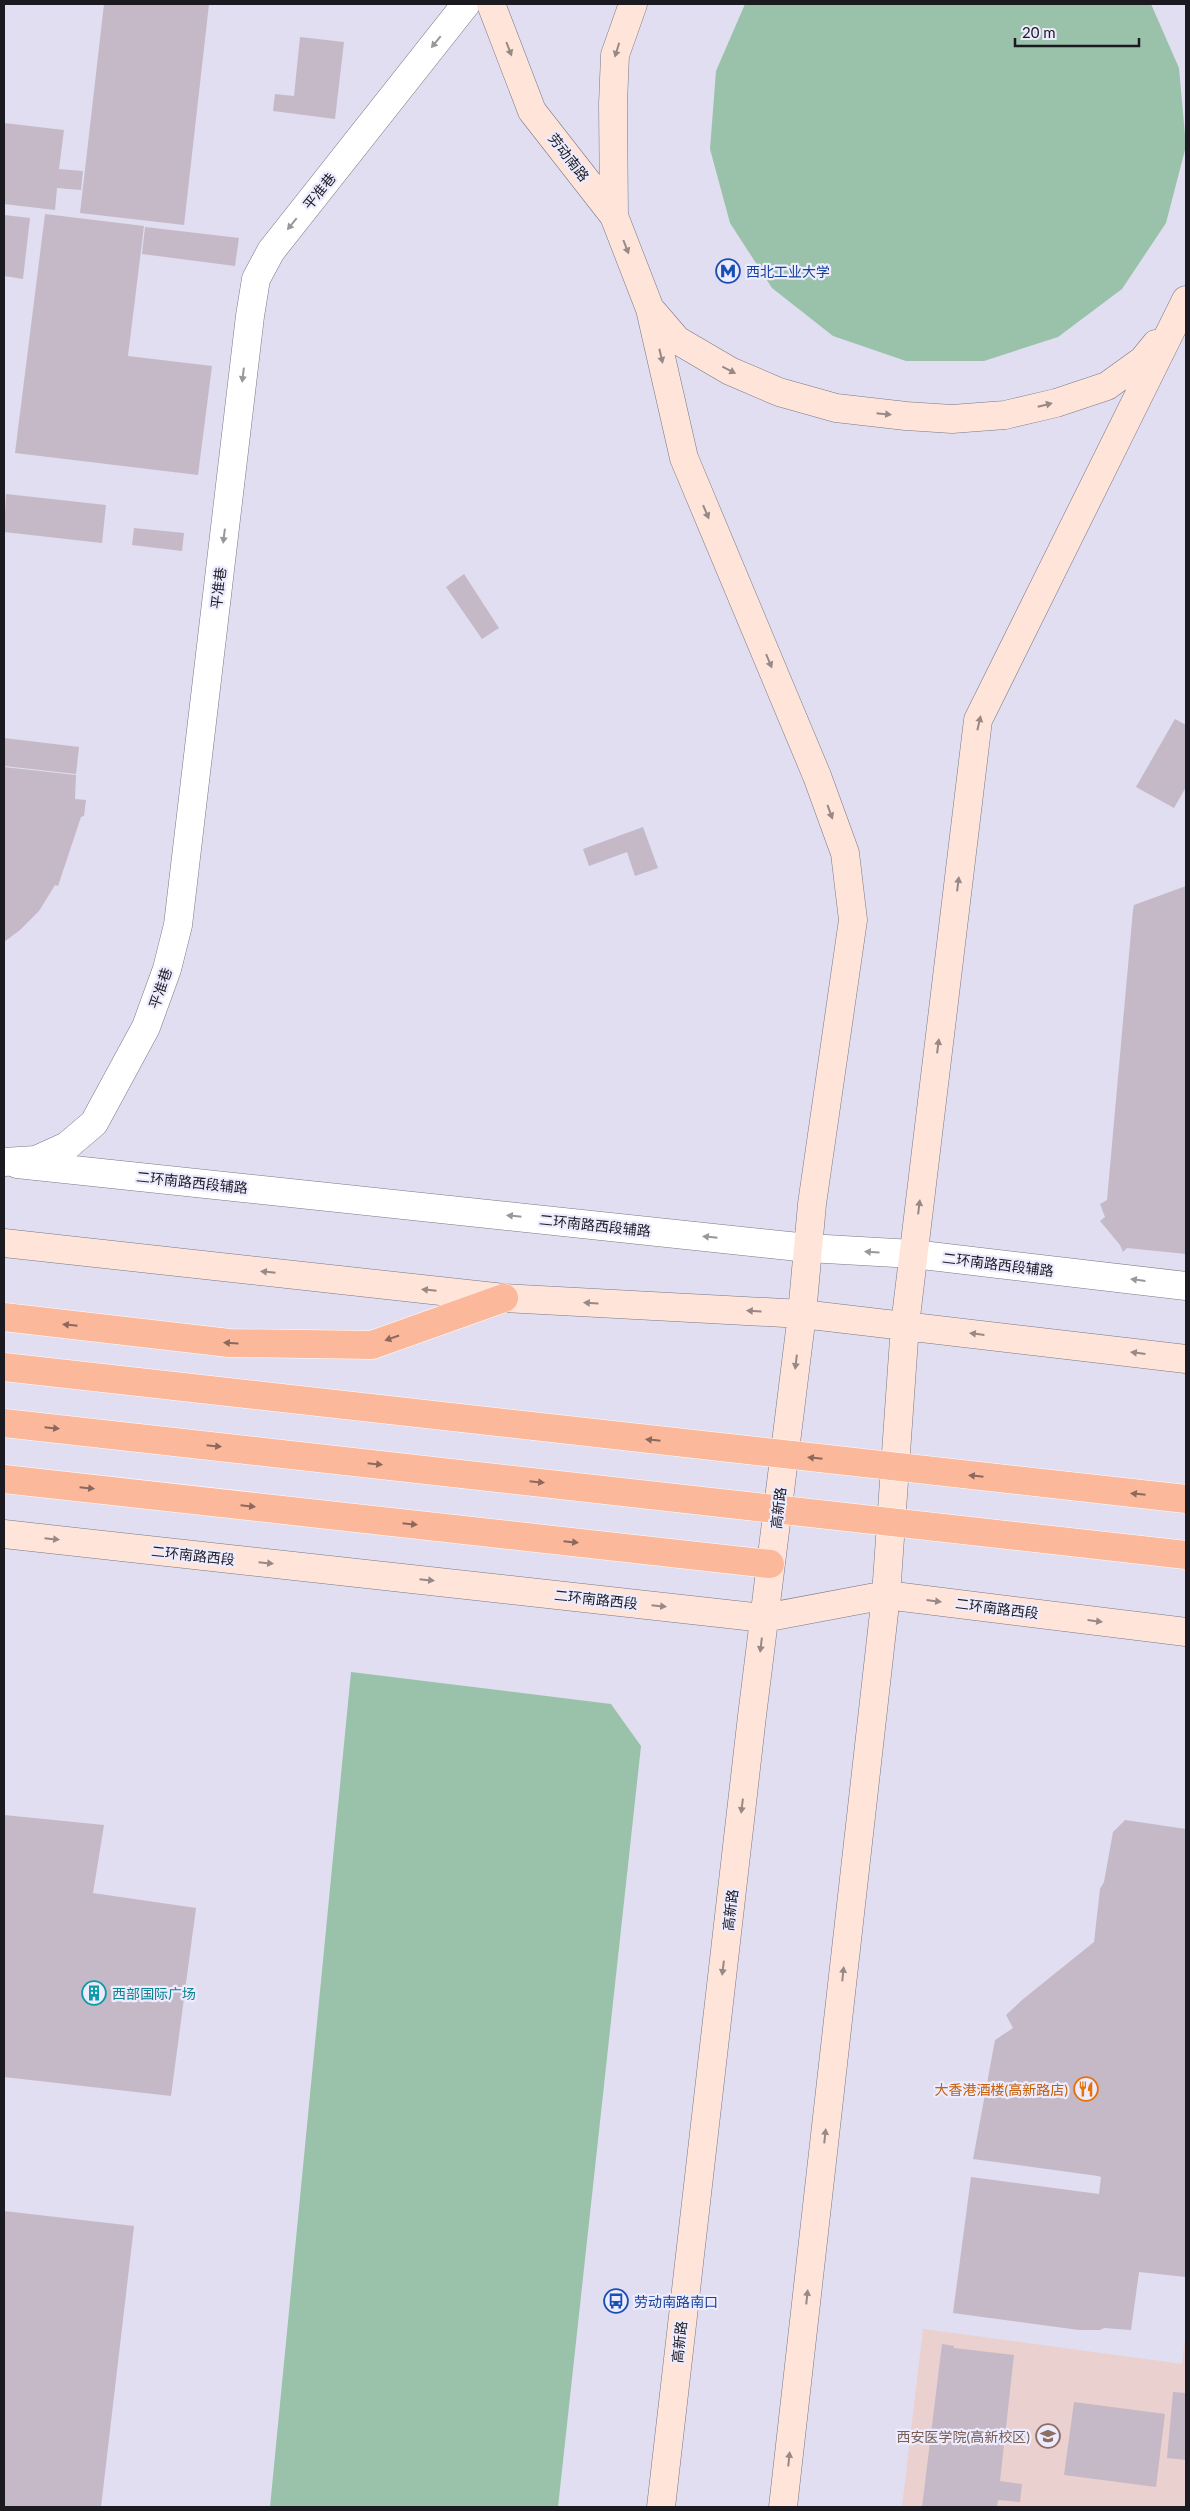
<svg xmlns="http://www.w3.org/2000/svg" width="1190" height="2511" viewBox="0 0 1190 2511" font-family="Lato,'Noto Sans SC',sans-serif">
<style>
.education{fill:#ead0ce}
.green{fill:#9ac2aa}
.building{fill:#c5b9c7}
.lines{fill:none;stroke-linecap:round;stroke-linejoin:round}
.minor-casing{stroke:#797787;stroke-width:29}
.tertiary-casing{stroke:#797787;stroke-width:29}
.secondary-casing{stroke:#797787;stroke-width:29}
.trunk-casing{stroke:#fff;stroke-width:29}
.minor{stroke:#fff;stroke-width:28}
.tertiary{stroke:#fff;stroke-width:28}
.secondary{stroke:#fee4d9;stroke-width:28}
.trunk{stroke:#fcb89a;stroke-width:28}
.trunk-bridge-casing{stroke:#fff;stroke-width:29;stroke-linecap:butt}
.trunk-bridge{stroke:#fcb89a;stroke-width:28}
.oneway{fill:#98989b}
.oneway2{fill:#988986}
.oneway3{fill:#8c695e}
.labels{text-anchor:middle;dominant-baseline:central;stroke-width:4.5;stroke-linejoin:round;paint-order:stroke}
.street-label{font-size:14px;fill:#1b1a21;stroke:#edebfe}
.transit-label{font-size:14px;fill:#164399;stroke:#edebfe;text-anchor:start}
.culture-label{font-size:14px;fill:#0d838f;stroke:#edebfe;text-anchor:start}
.food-label{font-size:14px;fill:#c56008;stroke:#edebfe;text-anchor:end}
.education-label{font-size:14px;fill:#785e54;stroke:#edebfe;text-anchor:end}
</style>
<rect width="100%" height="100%" fill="#e0def0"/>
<path class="education" d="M923 2329 1182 2364 1186 2331V2507H902Z"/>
<path class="green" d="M745 4H1151L1179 68 1186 146 1166 223 1122 289 1058 337 984 361H906L833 336 772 288 730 223 710 149 716 71Z
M351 1672 611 1704 641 1746 558 2507H270Z"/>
<path class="building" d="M104 4H209L184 225 80 213Z
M300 37 344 42 335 119 273 111 275 94 294 96Z
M4 123 64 130 59 169 83 171 81 190 57 188 55 210 4 204Z
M45 214 144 226 128 356 212 366 198 475 15 453Z
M4 215 30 218 23 279 4 276Z
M145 227 239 238 235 266 142 254Z
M6 494 106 505 102 543 4 532Z
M134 528 184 533 182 551 132 545Z
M464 574 499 628 482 639 446 587Z
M1175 719 1186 725V787L1174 808 1136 787Z
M4 738 79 747 76 774 4 766Z
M4 767 76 775 75 799 86 800 84 816 81 817 58 886 55 885 39 911 20 930 4 942Z
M643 827 658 868 635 876 627 852 589 866 583 849Z
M1186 886V1254L1127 1248 1123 1252 1120 1245 1100 1221 1105 1217 1100 1204 1107 1200 1133 910 1134 905Z
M4 1815 104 1825 93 1893 196 1908 171 2096 4 2077Z
M1125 1820 1186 1829V2277L1139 2272 1131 2330 1104 2328 1100 2330H1079L953 2313 971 2177 1099 2194 1101 2177 1098 2176 973 2159 995 2040 1013 2028 1006 2015 1022 2000 1094 1942 1100 1889 1104 1882 1113 1832Z
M4 2211 134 2226 101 2507H4Z
M942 2344 954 2346V2348L1014 2355 1000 2481 1022 2484 1020 2502 998 2500 997 2507H922Z
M1173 2392 1186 2393V2460L1167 2458Z
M1074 2402 1165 2414 1156 2487 1064 2475Z"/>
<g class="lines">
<g class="minor-casing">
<path id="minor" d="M17 1164 808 1248 913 1254 1186 1286"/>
</g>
<g class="tertiary-casing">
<path id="tertiary" d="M4 1162 36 1160 67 1146 94 1123 146 1027 167 969 178 925 250 316 256 279 271 251 466 4"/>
</g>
<g class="secondary-casing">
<path id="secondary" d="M491 4 532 111 614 216 650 309 684 458 817 776 845 853 853 920 812 1204 802 1314 752 1716 661 2507
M614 216 613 104 615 55 633 4
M653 312 677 340 730 371 779 392 836 408 906 416 952 419 1005 415 1056 403 1107 386 1143 360 1156 344
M4 1243 504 1298 802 1314 1186 1359
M4 1534 764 1618 886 1595 1186 1632
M783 2507 886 1595 905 1325 978 720 1186 300"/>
</g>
<g class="trunk-casing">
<path id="trunk" d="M4 1317 229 1343 372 1345 504 1298
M4 1479 770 1564"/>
</g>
<use href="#minor" class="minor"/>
<use href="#tertiary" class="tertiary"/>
<use href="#secondary" class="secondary"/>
<use href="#trunk" class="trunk"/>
<g class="trunk-bridge-casing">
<path id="trunk-bridge" d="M4 1367 1186 1499
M4 1423 1186 1555"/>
</g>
<use href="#trunk-bridge" class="trunk-bridge"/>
</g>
<defs><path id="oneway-solid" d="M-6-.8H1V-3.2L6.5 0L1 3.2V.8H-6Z" transform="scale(1.25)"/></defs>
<g class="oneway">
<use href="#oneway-solid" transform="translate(436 42) rotate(129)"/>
<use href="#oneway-solid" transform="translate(292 224) rotate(129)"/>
<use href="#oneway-solid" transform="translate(243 375) rotate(97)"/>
<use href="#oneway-solid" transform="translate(224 536) rotate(97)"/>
<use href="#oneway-solid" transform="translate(514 1216) rotate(-174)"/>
<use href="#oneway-solid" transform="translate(710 1237) rotate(-174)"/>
<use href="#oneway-solid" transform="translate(872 1252) rotate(-176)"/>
<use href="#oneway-solid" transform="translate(1138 1280) rotate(-173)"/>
</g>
<g class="oneway2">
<use href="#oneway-solid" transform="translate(509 49) rotate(69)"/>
<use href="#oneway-solid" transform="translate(617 50) rotate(107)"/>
<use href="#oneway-solid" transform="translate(626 247) rotate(69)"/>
<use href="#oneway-solid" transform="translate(661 356) rotate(77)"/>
<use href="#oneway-solid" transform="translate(729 370) rotate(27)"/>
<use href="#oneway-solid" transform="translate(1045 405) rotate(-14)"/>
<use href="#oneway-solid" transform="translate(884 414) rotate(6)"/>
<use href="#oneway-solid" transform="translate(706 512) rotate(67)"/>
<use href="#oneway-solid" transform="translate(769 661) rotate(67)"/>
<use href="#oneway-solid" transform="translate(979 723) rotate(-77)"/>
<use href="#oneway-solid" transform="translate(830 812) rotate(70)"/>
<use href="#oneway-solid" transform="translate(958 884) rotate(-83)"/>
<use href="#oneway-solid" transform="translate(938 1046) rotate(-83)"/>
<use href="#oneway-solid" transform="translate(919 1207) rotate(-83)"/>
<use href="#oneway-solid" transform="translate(268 1272) rotate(-174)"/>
<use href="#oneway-solid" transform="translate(429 1290) rotate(-174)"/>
<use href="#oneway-solid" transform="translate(591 1303) rotate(-177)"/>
<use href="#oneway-solid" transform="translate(754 1311) rotate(-177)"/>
<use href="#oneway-solid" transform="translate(977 1334) rotate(-173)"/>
<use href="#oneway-solid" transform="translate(1138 1353) rotate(-173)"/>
<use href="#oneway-solid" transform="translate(796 1362) rotate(97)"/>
<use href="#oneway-solid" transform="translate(52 1539) rotate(6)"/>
<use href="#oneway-solid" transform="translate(266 1563) rotate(6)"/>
<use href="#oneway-solid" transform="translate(427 1580) rotate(6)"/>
<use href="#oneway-solid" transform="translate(934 1601) rotate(7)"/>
<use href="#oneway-solid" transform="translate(659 1606) rotate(6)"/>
<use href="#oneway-solid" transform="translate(1095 1621) rotate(7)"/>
<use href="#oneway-solid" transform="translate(761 1645) rotate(97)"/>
<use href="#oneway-solid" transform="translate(742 1806) rotate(97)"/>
<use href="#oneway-solid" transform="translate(723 1968) rotate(97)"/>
<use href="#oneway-solid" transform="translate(843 1974) rotate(-84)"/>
<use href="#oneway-solid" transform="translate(825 2136) rotate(-84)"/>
<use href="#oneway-solid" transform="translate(807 2297) rotate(-84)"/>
<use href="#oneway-solid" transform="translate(789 2459) rotate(-84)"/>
</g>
<g class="oneway3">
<use href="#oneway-solid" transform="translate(70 1325) rotate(-174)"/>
<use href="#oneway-solid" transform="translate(392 1338) rotate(161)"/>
<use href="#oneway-solid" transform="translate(231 1343) rotate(-177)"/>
<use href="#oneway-solid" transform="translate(52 1428) rotate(6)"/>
<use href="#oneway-solid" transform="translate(653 1440) rotate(-174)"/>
<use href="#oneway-solid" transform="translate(214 1446) rotate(6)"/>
<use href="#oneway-solid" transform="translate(815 1458) rotate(-174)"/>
<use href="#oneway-solid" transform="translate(375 1464) rotate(6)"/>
<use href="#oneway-solid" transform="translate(976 1476) rotate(-174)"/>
<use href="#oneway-solid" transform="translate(537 1482) rotate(6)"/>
<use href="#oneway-solid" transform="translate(87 1488) rotate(6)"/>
<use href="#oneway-solid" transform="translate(1138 1494) rotate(-174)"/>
<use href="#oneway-solid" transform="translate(248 1506) rotate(6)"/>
<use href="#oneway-solid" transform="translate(410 1524) rotate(6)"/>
<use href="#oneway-solid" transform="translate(571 1542) rotate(6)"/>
</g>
<defs>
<g id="metro-ring" transform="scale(1.25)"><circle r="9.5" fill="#edebfe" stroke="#1a4fb4" stroke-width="1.5"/><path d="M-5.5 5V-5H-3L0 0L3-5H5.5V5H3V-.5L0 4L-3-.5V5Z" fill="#1a4fb4"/></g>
<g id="building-ring" transform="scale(1.25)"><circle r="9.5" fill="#edebfe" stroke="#0f9aa8" stroke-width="1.5"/><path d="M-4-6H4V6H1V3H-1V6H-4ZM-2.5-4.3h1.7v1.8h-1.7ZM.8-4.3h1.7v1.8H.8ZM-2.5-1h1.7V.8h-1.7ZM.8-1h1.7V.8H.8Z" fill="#0f9aa8"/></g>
<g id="restaurant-ring" transform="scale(1.25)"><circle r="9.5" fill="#edebfe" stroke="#e8710a" stroke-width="1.5"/><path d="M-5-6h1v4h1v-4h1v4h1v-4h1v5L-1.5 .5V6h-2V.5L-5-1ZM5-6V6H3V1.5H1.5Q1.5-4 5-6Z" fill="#e8710a"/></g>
<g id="bus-ring" transform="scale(1.25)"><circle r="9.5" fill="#edebfe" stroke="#1a4fb4" stroke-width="1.5"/><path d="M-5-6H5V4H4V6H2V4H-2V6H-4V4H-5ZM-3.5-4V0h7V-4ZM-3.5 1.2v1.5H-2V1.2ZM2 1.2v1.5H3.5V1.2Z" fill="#1a4fb4"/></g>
<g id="university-ring" transform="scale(1.25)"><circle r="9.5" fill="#edebfe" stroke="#8d6e63" stroke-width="1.5"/><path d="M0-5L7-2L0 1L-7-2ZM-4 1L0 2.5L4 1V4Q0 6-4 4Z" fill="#8d6e63"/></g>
</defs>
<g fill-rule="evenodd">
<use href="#metro-ring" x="728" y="271"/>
<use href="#building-ring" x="94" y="1993"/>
<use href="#restaurant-ring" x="1086" y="2089"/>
<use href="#bus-ring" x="616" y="2301"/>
<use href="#university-ring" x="1048" y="2436"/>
</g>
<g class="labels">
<g class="street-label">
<text transform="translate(569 157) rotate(52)">劳动南路</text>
<text transform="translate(319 191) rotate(-51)">平准巷</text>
<text transform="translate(218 588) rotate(-83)">平准巷</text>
<text transform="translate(160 988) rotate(-71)">平准巷</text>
<text transform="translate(192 1182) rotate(6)">二环南路西段辅路</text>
<text transform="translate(595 1225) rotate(6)">二环南路西段辅路</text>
<text transform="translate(998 1264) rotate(7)">二环南路西段辅路</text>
<text transform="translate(778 1508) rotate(-83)">高新路</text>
<text transform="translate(193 1555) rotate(6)">二环南路西段</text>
<text transform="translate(596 1599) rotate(6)">二环南路西段</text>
<text transform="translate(997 1608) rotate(7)">二环南路西段</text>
<text transform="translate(730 1910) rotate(-83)">高新路</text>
<text transform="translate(679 2342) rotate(-84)">高新路</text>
</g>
<g class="transit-label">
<text x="746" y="271">西北工业大学</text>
<text x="634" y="2301">劳动南路南口</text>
</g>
<g class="culture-label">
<text x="112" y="1993">西部国际广场</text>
</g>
<g class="food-label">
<text x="1068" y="2089">大香港酒楼(高新路店)</text>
</g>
<g class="education-label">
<text x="1030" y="2436">西安医学院(高新校区)</text>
</g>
</g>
<rect width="1190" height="2511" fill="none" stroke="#1b1a21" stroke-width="10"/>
<path d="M1015 38v8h124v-8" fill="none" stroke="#1b1a21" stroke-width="2.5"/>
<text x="1022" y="38" font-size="15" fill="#1b1a21" stroke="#edebfe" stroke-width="4" paint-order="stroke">20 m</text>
</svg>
